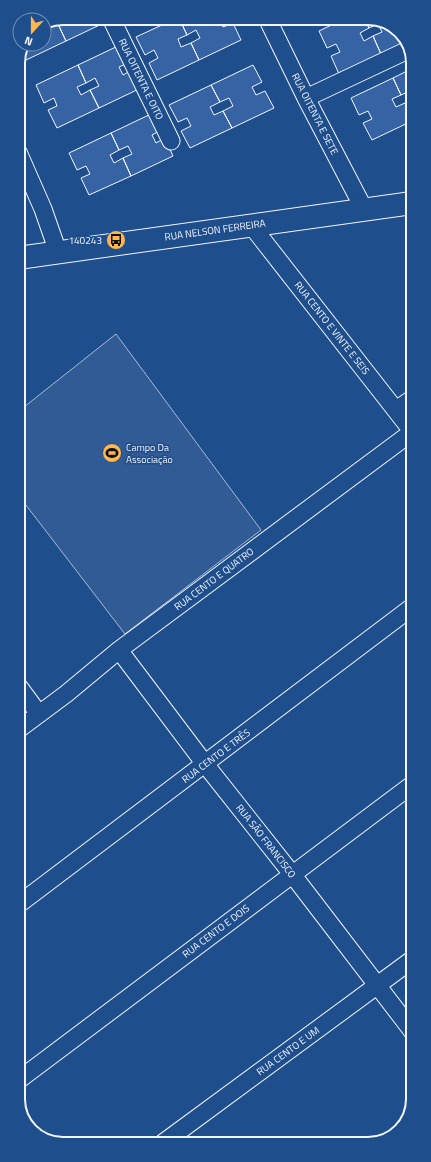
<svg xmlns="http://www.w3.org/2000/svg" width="431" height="1162" viewBox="0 0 431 1162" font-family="'Titillium Web',sans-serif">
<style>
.built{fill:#305b95;stroke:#a8bbd7}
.building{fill:#3563a3;stroke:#f2f6ff}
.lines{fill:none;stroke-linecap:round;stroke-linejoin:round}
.minor-casing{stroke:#f2f6ff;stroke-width:19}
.secondary-casing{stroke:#f2f6ff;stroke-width:24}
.minor{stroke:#1f4e8c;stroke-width:17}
.secondary{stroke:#1f4e8c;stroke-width:22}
.labels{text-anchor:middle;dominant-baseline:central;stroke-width:3;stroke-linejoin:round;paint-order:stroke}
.street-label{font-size:10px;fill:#f2f6ff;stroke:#1f4e8c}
.poi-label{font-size:10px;fill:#f2f6ff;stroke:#1f4e8c;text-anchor:end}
.rim{fill:none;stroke:#f2f6ff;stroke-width:2}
</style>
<rect width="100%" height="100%" fill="#1f4e8c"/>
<path class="built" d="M116 334 261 530 125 634 19 496V411Z"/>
<path class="building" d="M67 18H107L108 21 66 41 58 24 67 20Z
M177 18H179L187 35 178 39 181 47 191 43 199 60 157 80 149 63 158 58 154 50 145 55 136 37Z
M179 18H222L219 19 223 27 233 23 241 40 199 60 191 43 200 38 196 30 187 35Z
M346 18H364L369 28 360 33 364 41 373 36 381 54 339 74 331 56 340 52 336 44 327 48 319 31Z
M364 18H371L397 29 406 42 381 54 373 36 382 32 378 24 369 28Z
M58 24 66 41 24 61 21 54 26 44H44V26L47 25 49 28Z
M120 45 128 63 119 67 123 75 132 70 141 88 99 108 90 90 99 86 95 78 86 83 78 65Z
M78 65 86 83 77 87 81 95 90 90 99 108 57 128 48 110 57 106 54 98 44 103 36 85Z
M253 65 262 82 252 87 256 95 265 91 274 108 232 128 223 111 233 106 229 98 220 102 211 85Z
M411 69V93L410 91 401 95 393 78Z
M393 78 401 95 392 99 396 107 405 103 411 116 412 121 372 140 363 123 372 119 368 111 359 115 351 98Z
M211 85 220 102 210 107 214 115 223 111 232 128 190 148 181 131 191 126 187 118 178 122 169 105Z
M411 100V116L405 103Z
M153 113 161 130 152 135 156 143 165 138 173 156 131 176 123 158 132 154 128 146 119 150 111 133Z
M111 133 119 150 110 155 114 163 123 158 131 176 89 195 81 178 90 174 86 166 77 170 69 153Z"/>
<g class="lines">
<g class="minor-casing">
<path id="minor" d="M111 18 171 141
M267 18 306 98 364 209
M306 98 410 49
M18 152 43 209 58 252
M251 225 412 431
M396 410 412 399
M119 650 205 764 292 874 413 1032
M19 687 39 714
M19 729 66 694 119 650 412 432
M19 904 412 607
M20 1079 413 784
M163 1143 413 959"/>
</g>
<g class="secondary-casing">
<path id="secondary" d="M18 258 412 203"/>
</g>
<use href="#minor" class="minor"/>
<use href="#secondary" class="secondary"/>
</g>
<defs>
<g id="bus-disc" transform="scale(1)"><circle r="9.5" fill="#ffb74d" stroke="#1f4e8c"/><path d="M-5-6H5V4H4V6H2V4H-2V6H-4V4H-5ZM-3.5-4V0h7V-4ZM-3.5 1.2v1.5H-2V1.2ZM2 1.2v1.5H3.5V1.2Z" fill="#111"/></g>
<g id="stadium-disc" transform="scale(1)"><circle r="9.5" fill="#ffb74d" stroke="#1f4e8c"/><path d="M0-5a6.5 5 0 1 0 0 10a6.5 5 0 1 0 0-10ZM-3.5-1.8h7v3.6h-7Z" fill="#111"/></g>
</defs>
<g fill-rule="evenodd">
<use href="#bus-disc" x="116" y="240"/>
<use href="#stadium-disc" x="112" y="453"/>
</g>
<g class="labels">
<g class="street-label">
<text transform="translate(141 79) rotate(64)">RUA OITENTA E OITO</text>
<text transform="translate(315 114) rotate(63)">RUA OITENTA E SETE</text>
<text transform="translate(215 230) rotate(-8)">RUA NELSON FERREIRA</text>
<text transform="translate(332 328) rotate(52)">RUA CENTO E VINTE E SEIS</text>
<text transform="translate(214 579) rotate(-37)">RUA CENTO E QUATRO</text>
<text transform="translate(216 756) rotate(-37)">RUA CENTO E TRÊS</text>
<text transform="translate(266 841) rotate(52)">RUA SÃO FRANCISCO</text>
<text transform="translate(216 931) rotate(-37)">RUA CENTO E DOIS</text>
<text transform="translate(288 1051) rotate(-36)">RUA CENTO E UM</text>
</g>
<g class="poi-label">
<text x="102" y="240">140243</text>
<text x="126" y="447" text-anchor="start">Campo Da<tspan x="126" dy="12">Associação</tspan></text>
</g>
</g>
<path d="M0 0H431V1162H0ZM63 25H368A38 38 0 0 1 406 63V1099A38 38 0 0 1 368 1137H63A38 38 0 0 1 25 1099V63A38 38 0 0 1 63 25Z" fill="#1f4e8c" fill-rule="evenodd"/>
<path class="rim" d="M63 25H368A38 38 0 0 1 406 63V1099A38 38 0 0 1 368 1137H63A38 38 0 0 1 25 1099V63A38 38 0 0 1 63 25Z"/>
<g transform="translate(32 32) rotate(201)"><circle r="19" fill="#1f4e8c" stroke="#7391ba"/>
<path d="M0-3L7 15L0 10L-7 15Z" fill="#ffb74d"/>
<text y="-6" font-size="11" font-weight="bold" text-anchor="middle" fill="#f2f6ff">N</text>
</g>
</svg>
